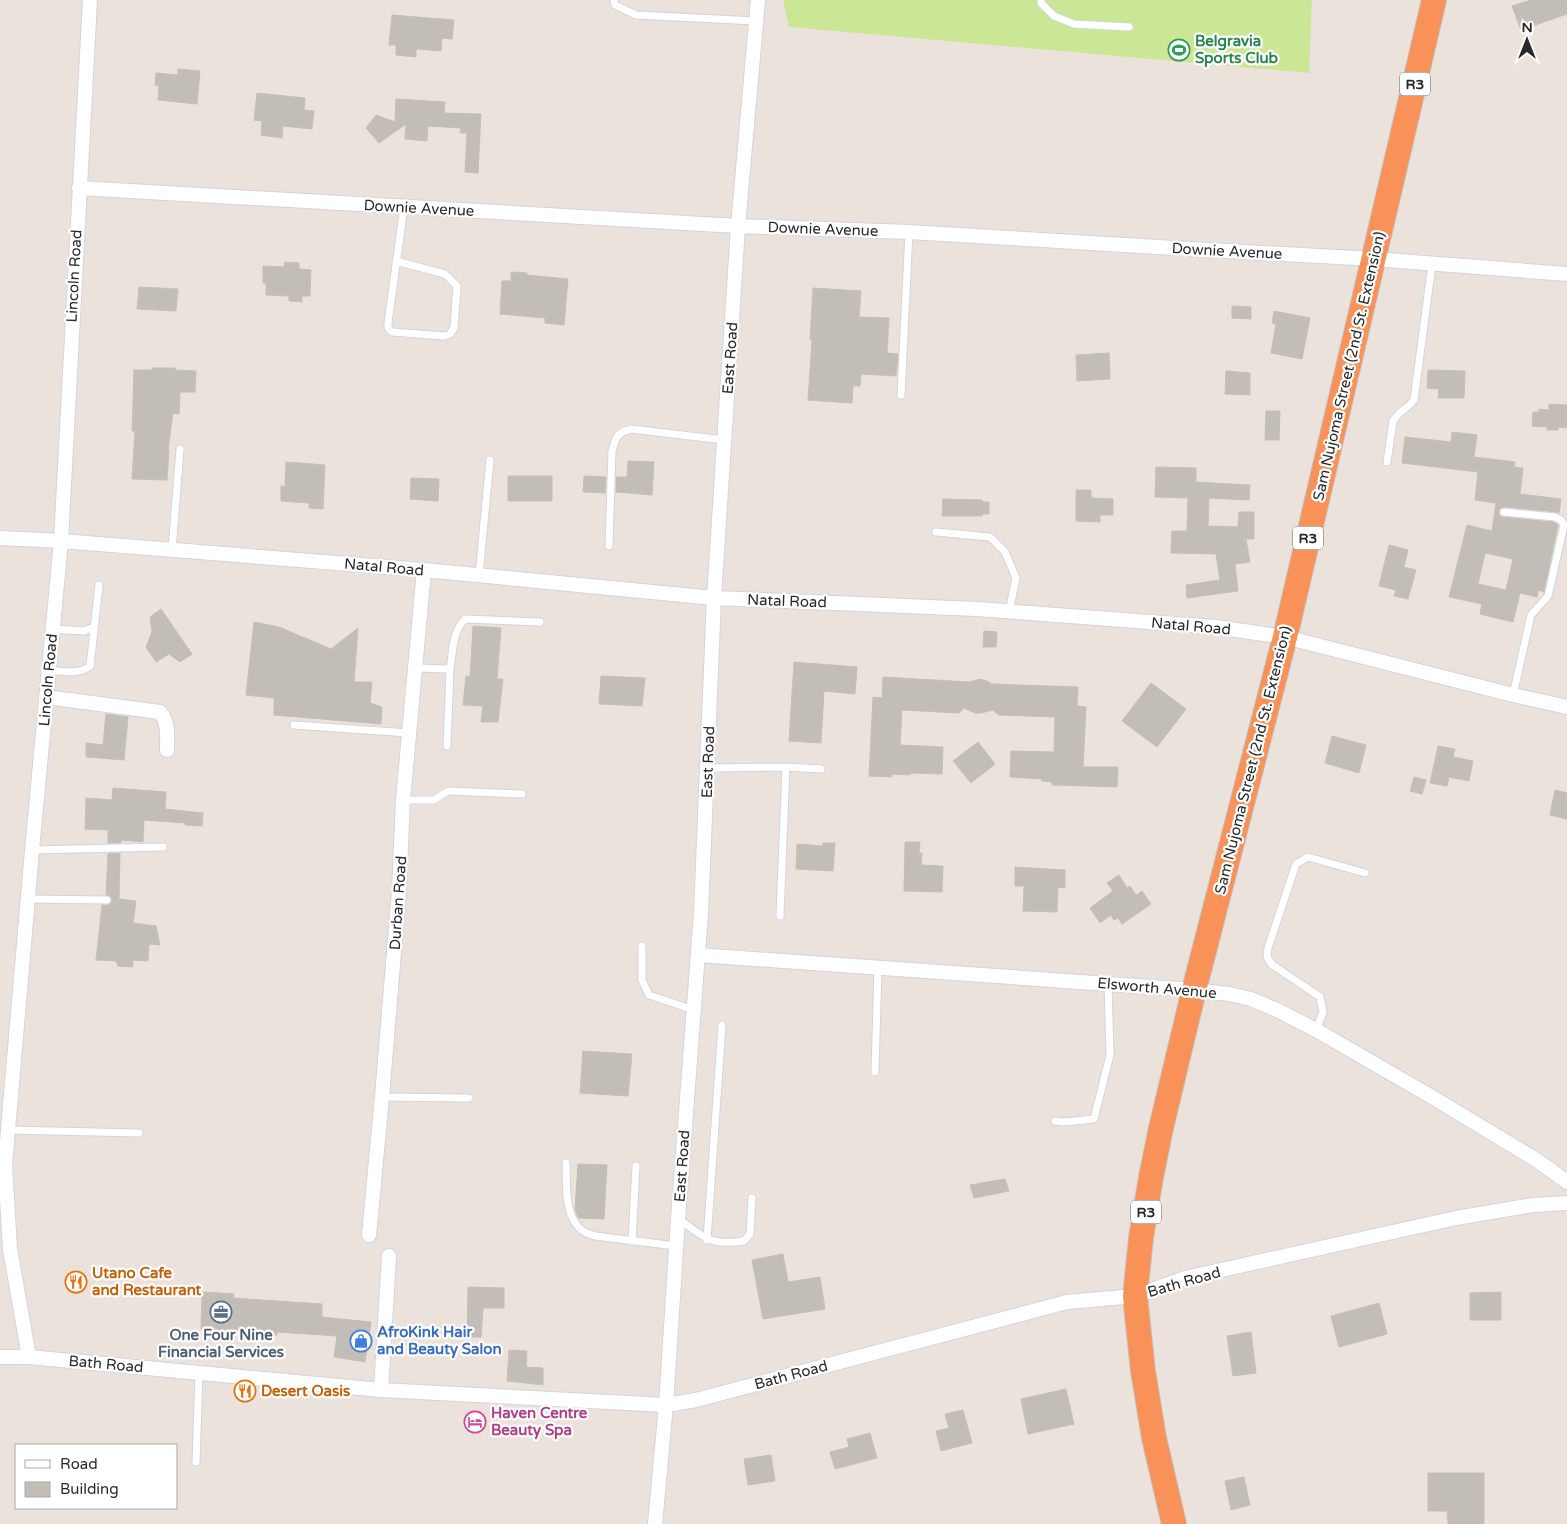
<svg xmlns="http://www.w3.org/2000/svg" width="1567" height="1524" viewBox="0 0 1567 1524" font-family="'Varela Round',sans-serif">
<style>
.pitch{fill:#cbe795}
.building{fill:#c3bdb8;stroke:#c6bfb5;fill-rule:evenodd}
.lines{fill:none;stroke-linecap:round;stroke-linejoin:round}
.lane-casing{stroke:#d1d5e1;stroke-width:9}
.street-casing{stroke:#d1d5e1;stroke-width:16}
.highway-casing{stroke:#c3c3c3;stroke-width:26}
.lane{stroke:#fff;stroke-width:7}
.street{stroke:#fff;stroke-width:14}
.highway{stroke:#f89259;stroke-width:24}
.labels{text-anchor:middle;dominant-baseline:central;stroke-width:4.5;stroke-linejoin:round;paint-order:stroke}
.shield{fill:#fff;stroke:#696969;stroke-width:1}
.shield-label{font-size:14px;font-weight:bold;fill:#292929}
.leisure-label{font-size:15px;font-weight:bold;fill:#27864d;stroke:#fff;text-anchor:start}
.street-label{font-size:15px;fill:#292929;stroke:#fff}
.food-label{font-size:15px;font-weight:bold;fill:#c56008;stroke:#fff;text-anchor:start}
.shop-label{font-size:15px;font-weight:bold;fill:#366cbe;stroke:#fff;text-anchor:start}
.service-label{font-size:15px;font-weight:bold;fill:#4e5e75;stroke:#fff}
.hotel-label{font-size:15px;font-weight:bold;fill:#b23c85;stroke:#fff;text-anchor:start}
</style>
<rect width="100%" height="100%" fill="#ebe3db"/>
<path class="pitch" d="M783 0H1312L1309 73 789 27Z"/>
<path class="building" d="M1531 0H1567V14L1521 30 1512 6Z
M392 15 454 20 452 39 442 38 441 51 416 49V57L396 55V45H389Z
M178 69 200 71 197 104 158 100 159 86 155 85 156 73 178 75Z
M257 93 305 98 304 110 314 111 312 129 283 126 282 138 261 135 262 121 254 120Z
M396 99 445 102 444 113 481 114 478 173 465 172 467 133H460L461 128 428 126 427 141 405 139 406 124 379 143 366 128 376 115 395 122Z
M285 262 299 263V269L311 270 310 296H302V302L289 301V296L266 295V283H263V266L284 267Z
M511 272 527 273V275L568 279 564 325 545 323V318L500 314 502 281H511Z
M139 287 178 289 176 311 137 309Z
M813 288 861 291 859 317 889 318 887 353 898 354 896 376 861 374 860 386H853L852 403 808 400 812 340H810Z
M1232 306 1251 307V319L1232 318Z
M1274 311 1310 318 1302 359 1271 353 1276 324 1272 323Z
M1109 353 1110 379 1077 381 1076 355Z
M152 368H175V370L196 371 195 392H180L179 414 173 413 168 450H169L167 480 132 479 135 431H132L134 370H152Z
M1428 370 1465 371 1464 398H1438L1439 389 1427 388Z
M1226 371 1250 373V395L1225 394Z
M1549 404 1567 405V428L1558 427V430H1547V427L1532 426 1533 412H1539V409L1549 410Z
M1266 411H1280L1279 440H1265Z
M1452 432 1477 435 1474 457 1515 462 1514 467 1523 468 1520 494 1561 499 1559 513 1556 512 1505 507 1499 509V515L1503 517 1554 522 1558 525 1544 592 1538 590 1537 597 1520 593 1513 622 1480 614 1482 604 1449 597 1467 525 1492 531 1496 503 1475 500 1478 472 1402 463 1405 437 1451 442ZM1485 553 1513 559 1506 590 1478 584Z
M628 461 654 462 652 495 616 492V477H627Z
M286 462 325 465 323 509 309 508V503L281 501V486L285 487Z
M1156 467 1196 468V482L1250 485 1249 500 1209 498 1208 526 1238 527 1239 512H1254V539H1246L1250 562 1235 564 1238 591 1187 598 1186 585 1220 580 1216 554 1171 553 1172 531H1187L1188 498 1155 497Z
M508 476H552V501H508Z
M584 476 606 477 605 493 583 492Z
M411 478 439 479 438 501 410 499Z
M1076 490H1091V498L1113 499V515H1100V522L1076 521Z
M943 499 982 500V502H989V514H982V516H942Z
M1389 545 1408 550 1404 567 1416 570 1408 599 1394 596 1396 590 1379 586Z
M161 609 192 654 180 662 169 654 156 662 146 647 152 632 150 617Z
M254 622 279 627 331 649 358 628 354 682H372L370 703 382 707 381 724 274 715V698L246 695Z
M473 626 501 628 497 679H503L498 722H481L483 706 463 705 466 676 470 677Z
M984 631 997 632 996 647H983Z
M794 662 857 667 855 694 824 691 821 743 789 741Z
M601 676 645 678 642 706 599 704Z
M883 677 969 682 981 679 987 681 992 684 1078 687 1077 706 1086 707 1083 767H1118L1117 787 1052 785V782L1042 781V779L1010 777 1011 751 1054 752 1055 717 999 715 993 710 981 713H975L964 708 959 713 902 710 900 745 943 747 942 774 910 773V775L892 774V777L869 776 873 697 882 698Z
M1151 683 1186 709 1157 747 1122 721Z
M106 714 128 717 124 760 86 757V743L103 745Z
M1332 736 1366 745 1359 773 1325 763Z
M978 742 995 764 971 783 953 761Z
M1438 746 1455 749 1453 757 1473 761 1469 781 1449 777 1447 786 1430 783Z
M1414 777 1426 780 1422 794 1410 791Z
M113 788 166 792 165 809 203 813 202 826 185 825V823L144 820 143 842 121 840V843H108V830L85 829 86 798 112 800Z
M1555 790 1567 793V819L1550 815Z
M905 842H920L919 853H922L921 865 943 866 942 892 904 891Z
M823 843H835L833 871 796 869 797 844 823 846Z
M120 853 119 899 136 901 133 923 156 926 160 945 149 944 148 961 133 960V967L118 966 116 961 96 960 102 905H109L112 901 110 896 106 895 108 854Z
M1015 867 1065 870V888L1058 887 1057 912 1023 911 1024 886H1015Z
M1119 875 1127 888 1130 886 1136 895 1142 891 1151 904 1122 924 1118 918 1114 920 1111 915 1100 923 1090 908 1113 891 1107 883Z
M583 1051 632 1054 628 1096 580 1093Z
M578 1164 607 1165 604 1219 579 1218 577 1215 575 1209Z
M1005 1179 1009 1191 974 1198 970 1185Z
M783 1254 788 1282 820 1277 825 1309 763 1319 752 1260Z
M468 1287 504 1288V1308H483L481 1337H467Z
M202 1292 234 1294 233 1298 322 1304V1317L371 1322 365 1362 334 1357 337 1336 277 1332V1335L201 1329Z
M1501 1292V1320H1470V1293Z
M1379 1303 1387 1334 1339 1347 1331 1316Z
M1251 1332 1256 1373 1233 1376 1227 1336Z
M509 1350 527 1351 526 1367 543 1368V1385L507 1381Z
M1066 1389 1074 1424 1028 1434 1021 1399Z
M963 1410 972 1443 941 1451 936 1431 949 1428 945 1414Z
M870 1433 877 1458 835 1469 830 1452 849 1447 847 1439Z
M771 1455 775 1481 748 1485 744 1459Z
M1428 1473H1484V1524H1448L1447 1511H1428Z
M1244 1477 1250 1505 1231 1510 1225 1481Z"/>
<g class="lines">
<g class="lane-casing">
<path id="lane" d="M614 0 615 5 636 15 756 21
M1041 0V3L1054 16 1074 24 1129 27
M396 261 445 274 457 286 454 328 450 334 444 336 392 332 388 328V323L404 207
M901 395 909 232
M1387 462 1393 421C1398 412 1408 408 1414 400L1432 264
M1504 512 1555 517 1561 520 1564 525 1548 596 1531 615 1513 695
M936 532 990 537 1005 552 1016 578 1009 612
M609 546 612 451C616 437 616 433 631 429L724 440
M172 550 180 449
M479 575 490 460
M52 629 84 631 94 627
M416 668 450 669C453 652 452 632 465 619L540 622
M48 670C61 671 80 675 90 666L99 585
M294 725 409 733
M447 746 450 669
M708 768 786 767 821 769
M403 800H434L448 791 522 794
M32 850 163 847
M27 899 107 900
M780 916 786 767
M642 946V980L649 995 694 1010
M1316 1030 1323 1012 1320 997 1271 964 1267 956 1268 948 1296 864 1308 857 1365 873
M875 1072 878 968
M382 1097 469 1098
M1055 1121 1063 1122 1094 1119 1110 1055 1108 984
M8 1130 139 1133
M566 1163C567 1183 564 1207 576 1224 580 1231 588 1234 595 1236L676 1246
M679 1219C705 1238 710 1246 744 1241L750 1234 752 1198
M707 1240 722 1025
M632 1241 636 1166
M196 1462 199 1373"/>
</g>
<g class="street-casing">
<path id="street" d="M79 188 738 226 909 232 1191 249 1374 259 1567 274
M0 538 61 541 424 570 714 598 977 609 1216 627 1285 637 1513 695 1567 707
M46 697 160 712C169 723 167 736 167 750
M698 955 1194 990 1229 994 1251 999 1277 1010 1316 1030 1432 1097 1538 1161 1567 1182
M369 1235 382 1097 399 891 403 800 424 570
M0 1357H29L381 1390 666 1405 696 1400 1067 1302 1135 1296 1185 1278 1456 1218 1533 1205 1567 1203
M29 1357 10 1249 5 1165 32 850 61 541 90 0
M381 1390 389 1256
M655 1524 666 1405 678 1219 701 913 714 598 738 226 758 0"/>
</g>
<g class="highway-casing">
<path id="highway" d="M1174 1524 1154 1438 1143 1371 1135 1296 1141 1238 1151 1177 1161 1128 1194 990 1285 637 1434 0"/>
</g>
<use href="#lane" class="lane"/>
<use href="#street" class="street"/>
<use href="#highway" class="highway"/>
</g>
<defs>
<g id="stadium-ring" transform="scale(1.125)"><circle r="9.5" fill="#fff" stroke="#2e9e5b" stroke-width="1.5"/><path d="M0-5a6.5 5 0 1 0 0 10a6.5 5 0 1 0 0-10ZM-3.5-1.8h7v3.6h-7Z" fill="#2e9e5b"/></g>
<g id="restaurant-ring" transform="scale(1.125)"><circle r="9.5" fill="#fff" stroke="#e8710a" stroke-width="1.5"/><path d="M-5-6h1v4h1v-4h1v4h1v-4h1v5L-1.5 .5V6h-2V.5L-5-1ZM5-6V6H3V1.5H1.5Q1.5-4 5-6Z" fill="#e8710a"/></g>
<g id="office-ring" transform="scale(1.125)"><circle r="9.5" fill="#fff" stroke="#5c6f8a" stroke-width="1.5"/><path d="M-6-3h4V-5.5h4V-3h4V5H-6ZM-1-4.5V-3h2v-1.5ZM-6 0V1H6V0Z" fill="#5c6f8a"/></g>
<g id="shop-ring" transform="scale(1.125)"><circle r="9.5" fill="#fff" stroke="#3f7fe0" stroke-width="1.5"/><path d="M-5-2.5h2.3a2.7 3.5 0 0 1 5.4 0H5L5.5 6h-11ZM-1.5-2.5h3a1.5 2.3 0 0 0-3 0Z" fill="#3f7fe0"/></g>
<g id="hotel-ring" transform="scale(1.125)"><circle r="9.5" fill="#fff" stroke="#d1479c" stroke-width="1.5"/><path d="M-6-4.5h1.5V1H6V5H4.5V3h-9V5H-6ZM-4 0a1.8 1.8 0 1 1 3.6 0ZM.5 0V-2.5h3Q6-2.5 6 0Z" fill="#d1479c"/></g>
</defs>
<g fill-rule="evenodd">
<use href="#stadium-ring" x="1179" y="50"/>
<use href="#restaurant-ring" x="76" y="1282"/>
<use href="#office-ring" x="221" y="1312"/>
<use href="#shop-ring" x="361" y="1341"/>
<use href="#restaurant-ring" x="245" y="1391"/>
<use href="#hotel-ring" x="475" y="1422"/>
</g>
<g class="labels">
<g class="shield">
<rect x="1400" y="72.5" width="30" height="23" rx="4"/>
<rect x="1293" y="526.5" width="30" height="23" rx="4"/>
<rect x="1131" y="1200.5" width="30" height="23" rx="4"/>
</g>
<g class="shield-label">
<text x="1415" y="84">R3</text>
<text x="1308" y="538">R3</text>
<text x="1146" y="1212">R3</text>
</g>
<g class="leisure-label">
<text x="1195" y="41">Belgravia<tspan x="1195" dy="17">Sports Club</tspan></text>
</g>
<g class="street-label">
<text transform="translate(419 208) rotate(3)">Downie Avenue</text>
<text transform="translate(823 229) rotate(2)">Downie Avenue</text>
<text transform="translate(1227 251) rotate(3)">Downie Avenue</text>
<text transform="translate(74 276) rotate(-87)">Lincoln Road</text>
<text transform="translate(730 358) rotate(-86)">East Road</text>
<text transform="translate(1349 366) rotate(-77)">Sam Nujoma Street (2nd St. Extension)</text>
<text transform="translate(384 567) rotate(5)">Natal Road</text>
<text transform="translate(787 601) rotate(2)">Natal Road</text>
<text transform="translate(1191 626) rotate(5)">Natal Road</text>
<text transform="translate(48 680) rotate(-85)">Lincoln Road</text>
<text transform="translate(1253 760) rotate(-76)">Sam Nujoma Street (2nd St. Extension)</text>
<text transform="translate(708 762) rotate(-88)">East Road</text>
<text transform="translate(398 903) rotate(-86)">Durban Road</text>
<text transform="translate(1157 988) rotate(5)">Elsworth Avenue</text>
<text transform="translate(682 1166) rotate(-86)">East Road</text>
<text transform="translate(1184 1282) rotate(-16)">Bath Road</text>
<text transform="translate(106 1364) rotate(5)">Bath Road</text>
<text transform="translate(791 1375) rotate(-15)">Bath Road</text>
</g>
<g class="food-label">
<text x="92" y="1273">Utano Cafe<tspan x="92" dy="17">and Restaurant</tspan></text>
<text x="261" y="1391">Desert Oasis</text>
</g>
<g class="shop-label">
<text x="377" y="1332">AfroKink Hair<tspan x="377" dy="17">and Beauty Salon</tspan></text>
</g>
<g class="service-label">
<text x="221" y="1335">One Four Nine<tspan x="221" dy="17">Financial Services</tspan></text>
</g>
<g class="hotel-label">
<text x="491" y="1413">Haven Centre<tspan x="491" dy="17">Beauty Spa</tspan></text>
</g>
</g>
<rect x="15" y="1444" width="162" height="65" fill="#ffffff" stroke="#a9a9a9"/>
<rect x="25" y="1460" width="25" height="8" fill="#ffffff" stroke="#a9a9a9"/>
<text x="60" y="1469" font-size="15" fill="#292929">Road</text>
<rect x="25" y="1482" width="25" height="15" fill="#c3bdb8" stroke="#a9a9a9"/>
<text x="60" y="1494" font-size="15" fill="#292929">Building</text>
<g transform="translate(1527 40)" stroke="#ffffff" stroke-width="4" paint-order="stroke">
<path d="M0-4L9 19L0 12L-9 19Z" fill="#292929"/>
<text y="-8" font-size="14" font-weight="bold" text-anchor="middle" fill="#292929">N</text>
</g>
</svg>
